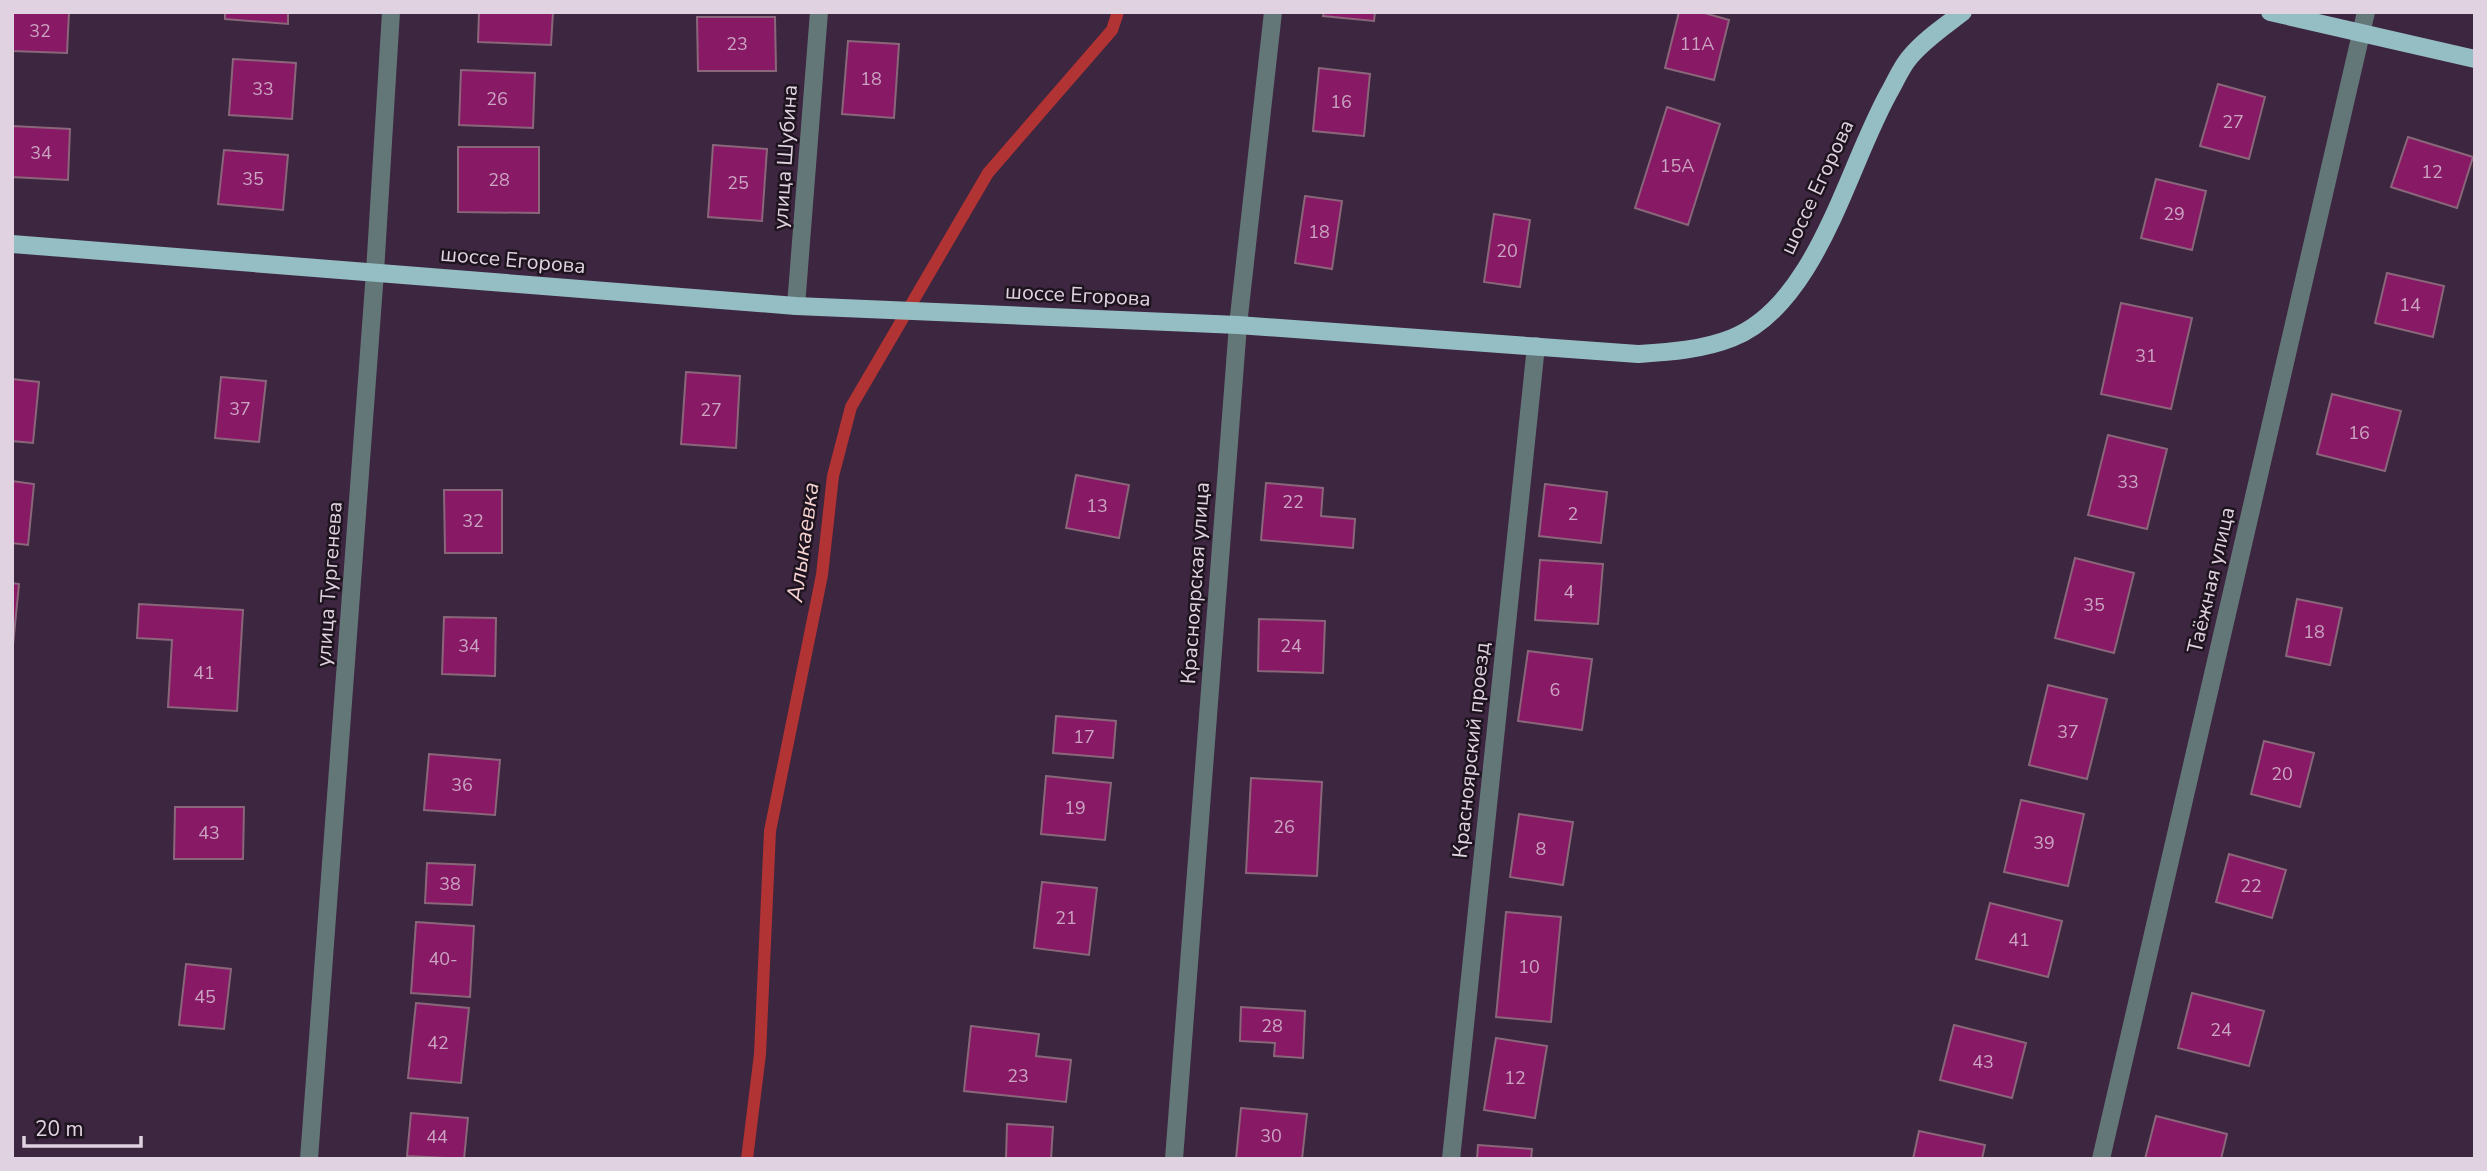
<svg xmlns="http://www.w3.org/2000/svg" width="2487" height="1171" viewBox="0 0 2487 1171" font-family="'Nunito Sans',sans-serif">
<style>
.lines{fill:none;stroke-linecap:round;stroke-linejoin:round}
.stream{stroke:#b13334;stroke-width:12}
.building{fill:#881965;stroke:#89667a;stroke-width:2}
.minor{stroke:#637779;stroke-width:18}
.major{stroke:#94bec3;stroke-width:18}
.labels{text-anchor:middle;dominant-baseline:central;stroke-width:5;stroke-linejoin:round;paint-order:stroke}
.number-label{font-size:18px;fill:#cba4c2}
.street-label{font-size:21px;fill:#e1d2e1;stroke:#1e141f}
.water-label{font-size:23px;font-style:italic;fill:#f6d3d0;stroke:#1e141f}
</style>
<rect width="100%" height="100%" fill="#3d263f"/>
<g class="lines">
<path class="stream" d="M747 1159 760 1054 770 831 822 575 833 476 851 407 988 173 1112 30 1118 12"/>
</g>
<path class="building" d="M12 12H69L67 53 12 51Z
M225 12H288V24L225 19Z
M479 12H553L551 45 478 42Z
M1324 12H1375L1374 21 1323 16Z
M1679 12H1701L1729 20 1714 80 1665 68Z
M697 17H775L776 71H698Z
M848 41 899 44 894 118 842 114Z
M233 59 296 63 292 119 229 115Z
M1319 68 1370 74 1364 136 1313 131Z
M461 70 535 73 533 128 459 125Z
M2218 84 2265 97 2249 159 2200 146Z
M1667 107 1720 124 1688 225 1635 208Z
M12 126 70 129 68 180 12 177Z
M2408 137 2473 157 2457 208 2391 187Z
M713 145 767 149 762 221 708 217Z
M458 147H539V213L458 212Z
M224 150 288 155 283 210 218 204Z
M2156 179 2206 191 2192 250 2141 238Z
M1305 196 1342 201 1332 269 1295 263Z
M1494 214 1530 220 1520 287 1484 282Z
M2387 273 2444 286 2433 337 2375 323Z
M2121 303 2192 318 2171 409 2101 394Z
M686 372 740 376 736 448 681 444Z
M221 377 266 381 259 442 215 438Z
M12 379 39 382 33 443 12 441Z
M2332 394 2401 411 2385 471 2317 454Z
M2108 435 2167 449 2147 529 2088 515Z
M1076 475 1129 485 1119 538 1066 528Z
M12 481 34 484 28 545 12 543Z
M1266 483 1323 488 1321 516 1355 519 1353 548 1261 540Z
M1545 484 1607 492 1601 543 1539 536Z
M444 490H502V553H445Z
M2075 558 2134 573 2114 653 2055 638Z
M1540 560 1603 564 1598 624 1535 620Z
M12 583 19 584 13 645H12Z
M2297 599 2342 608 2330 665 2286 656Z
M139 604 243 610 237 711 168 707 172 640 137 638Z
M444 617 496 618 495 676 442 674Z
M1259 619 1325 621 1323 673 1258 671Z
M1528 651 1592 659 1582 730 1518 721Z
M2048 685 2107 699 2087 779 2029 765Z
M1056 716 1116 721 1113 758 1053 753Z
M2264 741 2314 753 2300 807 2251 794Z
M429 754 500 760 495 815 424 810Z
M1046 776 1111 783 1105 840 1041 834Z
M1251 778 1322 782 1317 876 1246 873Z
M2021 800 2084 814 2068 886 2004 872Z
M175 807H244L243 859H174Z
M1519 814 1573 822 1563 885 1510 877Z
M2229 854 2286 870 2272 918 2216 902Z
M427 863 475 865 472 905 425 903Z
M1042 882 1097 888 1089 955 1034 948Z
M1990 903 2062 921 2048 977 1976 959Z
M1506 912 1561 917 1551 1022 1496 1017Z
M416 922 474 926 470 997 411 993Z
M186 964 231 969 224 1029 179 1025Z
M2192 993 2264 1011 2249 1066 2178 1048Z
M416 1003 469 1008 461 1083 408 1078Z
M1241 1007 1305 1011 1303 1058 1274 1056 1275 1043 1240 1041Z
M1954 1025 2026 1043 2012 1098 1940 1080Z
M971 1026 1039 1034 1036 1056 1071 1060 1066 1102 964 1091Z
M1496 1038 1547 1046 1535 1118 1484 1110Z
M1241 1108 1307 1114 1302 1159H1236Z
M411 1113 468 1118 464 1159 407 1156Z
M2156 1116 2227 1134 2221 1159H2145Z
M1007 1124 1053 1127 1051 1159H1006Z
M1919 1131 1985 1145 1982 1159H1913Z
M1478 1145 1532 1149 1531 1159H1477Z"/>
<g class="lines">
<path class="minor" d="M796 306 819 12
M309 1159 375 272 391 12
M1174 1159 1238 325 1273 12
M1451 1159 1536 346
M2101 1159 2366 12"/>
<path class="major" d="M2270 12 2475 59
M12 244 796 306 1238 325 1638 354C1669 352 1702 350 1732 338 1818 304 1848 163 1891 89 1897 78 1902 66 1910 57 1925 39 1945 26 1963 12"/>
</g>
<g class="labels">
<g class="number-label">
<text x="40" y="31">32</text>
<text x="737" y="44">23</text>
<text x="1697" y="44">11А</text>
<text x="871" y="79">18</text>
<text x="263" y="89">33</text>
<text x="497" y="99">26</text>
<text x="1341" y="102">16</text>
<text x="2233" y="122">27</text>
<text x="41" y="153">34</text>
<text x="1677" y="166">15А</text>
<text x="2432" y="172">12</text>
<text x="253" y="179">35</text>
<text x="499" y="180">28</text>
<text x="738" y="183">25</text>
<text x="2174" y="214">29</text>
<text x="1319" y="232">18</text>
<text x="1507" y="251">20</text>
<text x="2410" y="305">14</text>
<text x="2146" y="356">31</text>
<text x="240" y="409">37</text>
<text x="711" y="410">27</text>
<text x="2359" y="433">16</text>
<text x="2128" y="482">33</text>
<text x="1293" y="502">22</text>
<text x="1097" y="506">13</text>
<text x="1573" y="514">2</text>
<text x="473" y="521">32</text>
<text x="1569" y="592">4</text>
<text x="2094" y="605">35</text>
<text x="2314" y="632">18</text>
<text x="469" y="646">34</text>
<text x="1291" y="646">24</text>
<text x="204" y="673">41</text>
<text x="1555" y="690">6</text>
<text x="2068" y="732">37</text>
<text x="1084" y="737">17</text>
<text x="2282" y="774">20</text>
<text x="462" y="785">36</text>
<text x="1075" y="808">19</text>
<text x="1284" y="827">26</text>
<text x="209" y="833">43</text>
<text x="2044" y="843">39</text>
<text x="1541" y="849">8</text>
<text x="450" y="884">38</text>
<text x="2251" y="886">22</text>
<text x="1066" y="918">21</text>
<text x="2019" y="940">41</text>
<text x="443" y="959">40-</text>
<text x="1529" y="967">10</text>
<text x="205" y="997">45</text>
<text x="1272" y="1026">28</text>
<text x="2221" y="1030">24</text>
<text x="438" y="1043">42</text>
<text x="1983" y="1062">43</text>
<text x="1018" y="1076">23</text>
<text x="1515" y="1078">12</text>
<text x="1271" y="1136">30</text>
<text x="437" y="1137">44</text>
</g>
<g class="street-label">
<text transform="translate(785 157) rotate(-86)">улица Шубина</text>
<text transform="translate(1817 187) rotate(-65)">шоссе Егорова</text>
<text transform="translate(513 260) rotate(5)">шоссе Егорова</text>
<text transform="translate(1078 295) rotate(3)">шоссе Егорова</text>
<text transform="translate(2211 580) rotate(-77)">Таёжная улица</text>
<text transform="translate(1195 583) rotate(-86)">Красноярская улица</text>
<text transform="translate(329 584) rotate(-86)">улица Тургенева</text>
<text transform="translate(1471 750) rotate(-84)">Красноярский проезд</text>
</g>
<g class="water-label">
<text transform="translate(803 542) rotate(-82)">Алыкаевка</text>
</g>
</g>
<rect width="2487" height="1171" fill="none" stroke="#e1d2e1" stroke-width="28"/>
<path d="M24 1136v10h117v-10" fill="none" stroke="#e1d2e1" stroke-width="3.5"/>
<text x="35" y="1136" font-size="21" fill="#e1d2e1" stroke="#1e141f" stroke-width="5" paint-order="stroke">20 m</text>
</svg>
